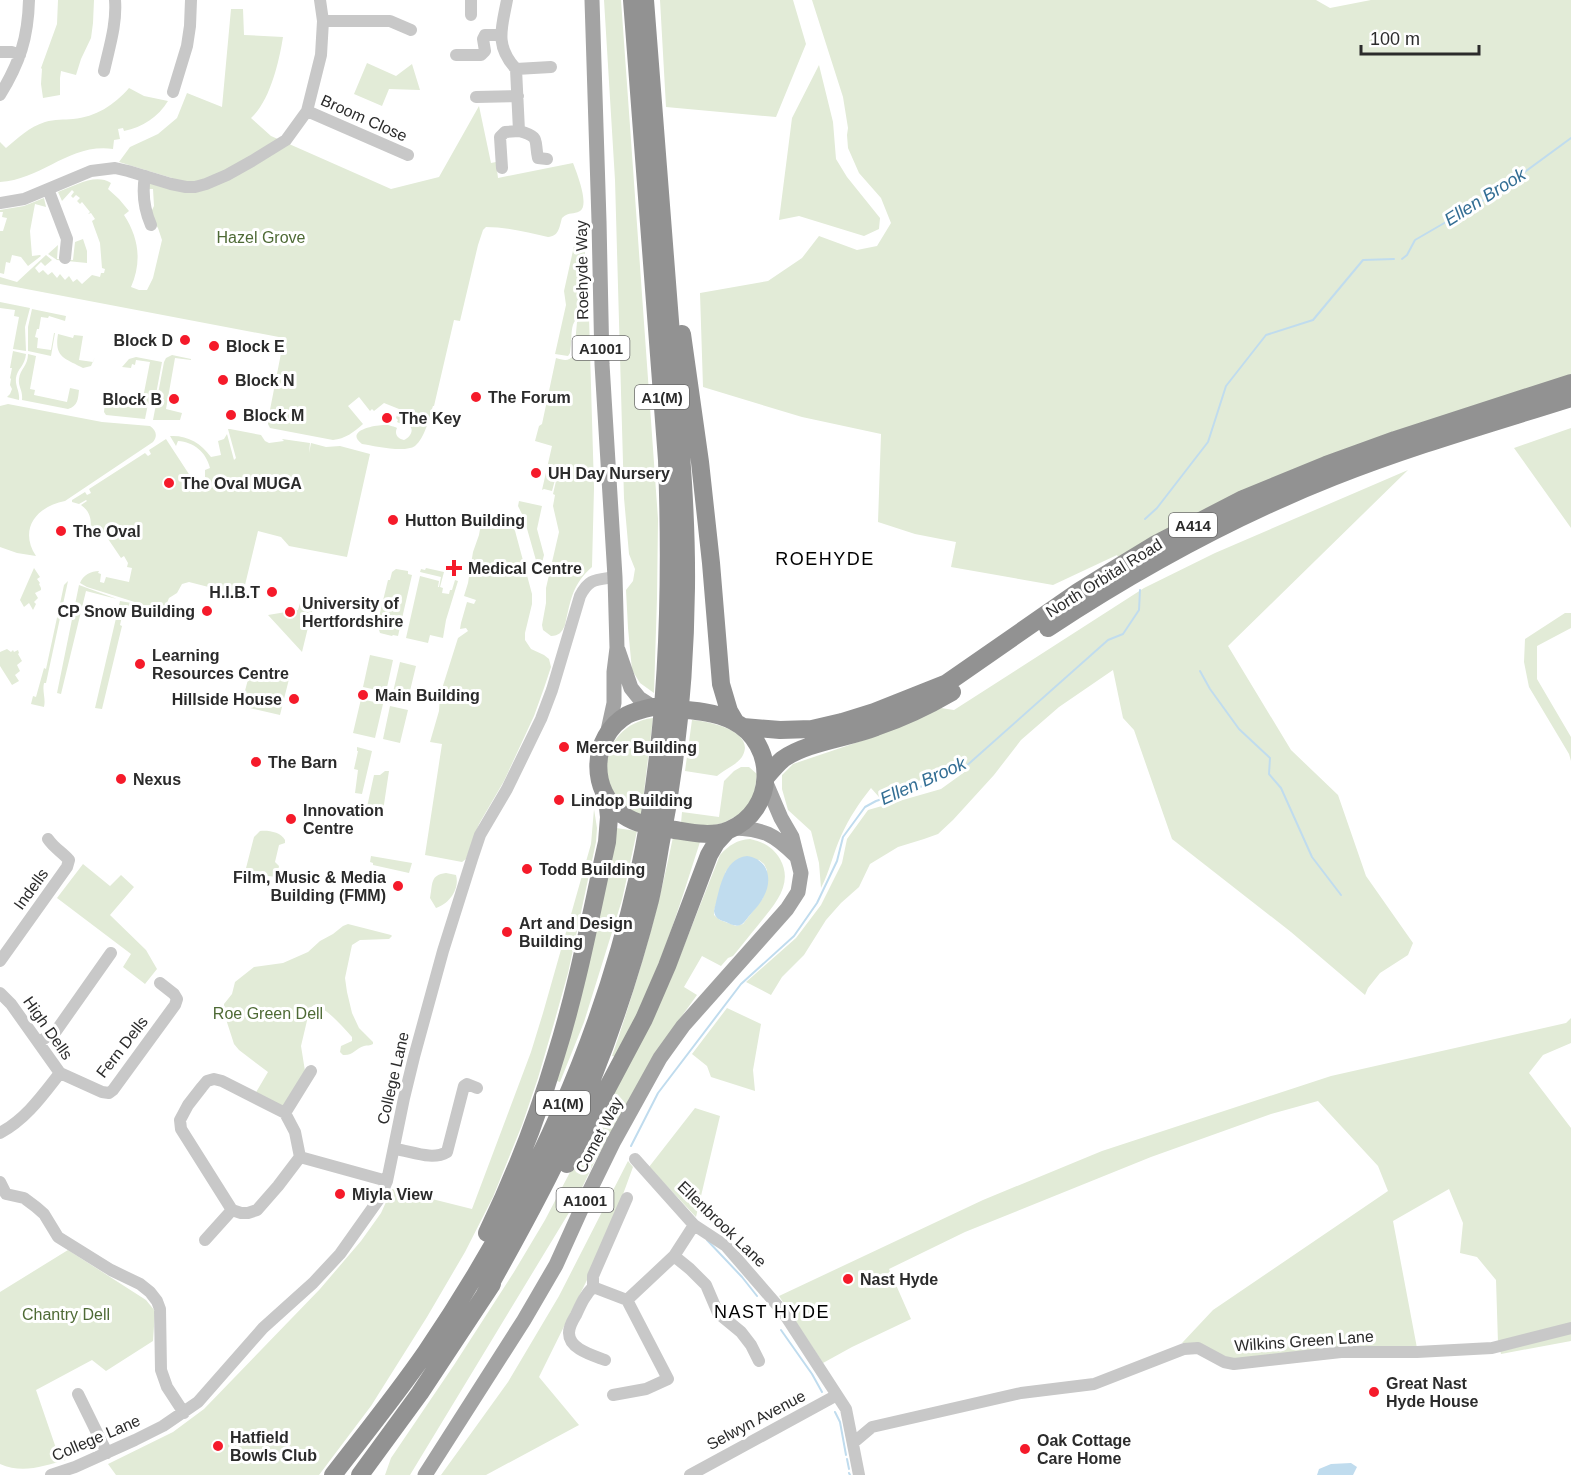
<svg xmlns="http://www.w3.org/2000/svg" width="1571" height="1475" viewBox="0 0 1571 1475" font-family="Helvetica,sans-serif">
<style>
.green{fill:#e2ebd7;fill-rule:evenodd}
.water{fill:#c0dcee}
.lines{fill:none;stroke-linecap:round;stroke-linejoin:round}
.stream{stroke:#c0dcee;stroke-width:2}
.minor{stroke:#c8c8c8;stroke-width:12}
.major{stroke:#a3a3a3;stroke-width:15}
.highway{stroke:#929292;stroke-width:18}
.poi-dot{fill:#f51a2a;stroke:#fff;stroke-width:2}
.labels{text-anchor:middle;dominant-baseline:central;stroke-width:6;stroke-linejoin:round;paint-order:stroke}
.shield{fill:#fff;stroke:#6b6b6b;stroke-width:1.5}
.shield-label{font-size:15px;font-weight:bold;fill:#2b2b2b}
.street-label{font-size:16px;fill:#2b2b2b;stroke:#fff}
.park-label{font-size:16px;fill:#4e6a35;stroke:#fff}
.poi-label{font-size:16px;font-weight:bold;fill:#2b2b2b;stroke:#fff;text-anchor:start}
.water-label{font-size:18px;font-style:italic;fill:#336e94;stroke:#fff}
.neighbourhood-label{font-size:18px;letter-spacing:1.5px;fill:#000;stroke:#fff}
</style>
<rect width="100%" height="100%" fill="#fff"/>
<path class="green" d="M58 0H94L93 23 91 38 81 59 76 75 61 71 60 78V95L43 98 41 84 42 69 41 68 57 24Z
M604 0H621L658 519 657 598 654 693 640 683 632 670 628 628 626 590 633 581 635 569 629 554 624 498 615 180Z
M660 0H793L806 44 776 117 666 107Z
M812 0H1316L1330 8 1371 0H1571V377L1119 559 1117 555 1053 585 951 567 956 542 915 534 878 522 881 434 802 417 703 387 700 293 768 281 802 258 819 236 857 250 877 246 891 223 881 198 859 173 848 148 847 135 848 128 843 97Z
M231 9H243L244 35 283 37C279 62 270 101 251 118L271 136 391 189 439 177 479 106 491 163 496 162 498 178 573 163C576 171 590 205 580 211 573 215 570 211 562 218 559 228 559 236 548 237 528 232 506 227 486 227L483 230 478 245 460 321 454 320 434 406H433C429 418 425 438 415 446 405 453 374 446 362 444 343 430 378 424 387 425 389 425 395 427 397 428 394 434 398 439 404 440 411 437 416 427 406 424 403 423 400 424 397 422L398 420 396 418 399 409 384 403 374 411 372 409 370 411 359 397 348 406 363 424C354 432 345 439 333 440L270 428 268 424V420L284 338 0 284V277L17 282 46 255 52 260 45 266 41 262 35 268 39 273 43 270 48 275 52 272 57 278 60 274 65 280 69 276 73 282 77 279 82 284 92 275 100 277 101 273H104L105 269 102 268 100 243 92 221 95 219 91 213 88 214 90 212 82 202 80 204 77 201 80 198 76 195 73 198 71 196 74 192 72 190 62 201 58 192C75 186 95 173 111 183L108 189 119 199 129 211 124 215C139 238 142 262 131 287L139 290H147L153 278 162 240 158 228 153 221 151 212 154 206 153 189H147L149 182 170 187 172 178 119 162 130 147 158 134 177 118 187 93 222 107Z
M367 63 396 76 412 64 420 90 389 89 382 106 354 94Z
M819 65 833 122 836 159 847 177 880 218 879 229 864 236 799 216 779 220 792 118Z
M129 88 144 96 168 101C158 117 143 127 124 131L123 128 118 129 120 139 114 140 113 149C69 143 42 180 0 182V142L6 148C18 138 29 127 45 122 55 119 64 120 73 119 96 117 114 105 129 88Z
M44 198 46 207 35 204 30 231 32 256 40 255 41 256 28 266 21 257 12 255 10 263 6 262 4 274 0 273V231H3L7 218 2 217 3 212H0V210L24 206Z
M83 239 87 251V263L57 260 48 254 58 245 57 259 73 260 75 242Z
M577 240H584L589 310C566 321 574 331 570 353L568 356 555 354 566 305 564 291 574 246Z
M0 302 30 308 25 327 26 351 13 349 19 317 14 316 15 310 0 308Z
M32 309 66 316 65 321 49 316 48 318 41 317 39 329H37L35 337 38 338 37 348 51 350 54 333H55L51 356 28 351V327Z
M589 317 594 488 592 567C572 585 571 599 565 625 562 632 559 636 551 636L543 630 542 625 546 603V588L559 532 553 506 555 495 553 494 556 481 555 480 552 491 544 489 542 490 552 446 535 441 539 426 542 424 556 358C563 360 569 362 574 355L577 322 582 318Z
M58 334 73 338 74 335 83 336 79 360 93 362 95 357 91 366 83 368C65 358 54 358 58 334Z
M13 351 26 354C25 366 17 369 16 378 15 386 20 391 19 400L7 397 10 394 12 389 10 385 11 379 10 378 12 368H10Z
M28 354 36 356 30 389 35 390 34 395 67 402 70 388 79 390C78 399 78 406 68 409L22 400C23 390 18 387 19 379 20 369 28 366 28 354Z
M172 355 191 359V360L175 358 166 409 182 413 180 420H153L164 362 166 358Z
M136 357 162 362 154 405 148 404 145 419 106 415 104 412 105 402 137 408 139 403H142L150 362 136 360 135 365 132 364 131 368 122 367 129 359Z
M8 404 102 422 150 426C156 430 158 436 153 442L65 501C35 507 19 530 36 556L17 553 0 547V406Z
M1571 428V528L1514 448Z
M228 429H230L261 435 265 441 269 443 284 441 282 439 310 443 309 453 311 443 326 447 340 446 370 454 347 557 289 546 281 537 258 531 245 585 235 583 232 593 189 582 182 584 177 593 169 598 164 610 181 615 180 618 163 614 162 616 140 611 141 604 87 587 80 583C83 575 91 571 99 571L98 573 101 574 100 582 104 583 106 577 129 582 132 568 127 567 128 563 124 556 121 558 102 530 94 535 90 533C92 521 91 512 81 505L87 501 86 500 79 504 72 502V500L85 492 87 495 91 493 89 489 145 453 148 456 151 454 149 450 166 439 200 491 205 481V470L210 468C206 452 194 442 178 441L176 446 170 436C187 435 201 443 211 457L221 455 218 441 224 439 227 434 234 460 236 458Z
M1408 470 1228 646 1291 750 1338 795 1366 876 1413 943 1408 955 1380 973 1368 988 1365 995 1291 932 1172 839 1134 730 1123 718 1113 670 1059 707 1021 740 994 775 953 820 938 834 924 839 898 847 870 864 859 887 841 903 826 920 804 955 782 977 771 995 746 982 796 938 821 905 842 863 847 839 868 810 941 789 966 771 959 762 953 767 879 797 871 788C859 803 849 818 841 836 833 853 830 871 821 888L819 863 811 831 788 810 782 789V775L793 764 870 738 941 708 954 710 1144 588 1215 553Z
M519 501 542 506 537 529 544 555 540 571H539L524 518 518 506Z
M483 512C486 513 488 515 491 516 500 520 508 518 514 527L532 594V604L525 633V640L531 649 544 655 549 659 551 667 544 688 534 716 504 781 479 824 466 859 462 862 425 855 442 744 430 742 439 711 440 695 458 638 468 631 466 628 460 629 461 623 467 602 474 604 476 600 464 596 468 583 473 552 479 535Z
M34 568 40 577 37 579 40 583 39 584 41 588V590L35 593 38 598 34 602 36 604 33 610 29 603 24 607 20 600Z
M426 568 444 572 440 587 443 588 442 593 449 594 450 590H452L455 580 458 581 446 620 443 638 430 635 428 643 406 638 420 576 439 581 438 587H439L441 577 420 572 421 569 425 570Z
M396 569 408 571V574L412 575 398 636 393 635 392 636 380 633 379 630 381 622 378 621 388 580H390L392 572Z
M68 581 46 683H44C42 692 46 698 44 707L31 704 33 696 36 697 44 668 46 669 64 585Z
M79 585 117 599 86 591 61 694 57 693Z
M120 601 137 604 139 607 138 609 126 606 124 608 120 625 122 626 102 709 95 708Z
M304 601 309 602V606L313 607 302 652 268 615 298 610 300 603 303 604Z
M1565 613H1571V628L1537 646V679L1571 737V761L1569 754 1529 687 1524 662 1525 639Z
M7 649 11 652 13 650 14 652 18 650 19 653 18 654 22 661 17 665 20 671 15 675 19 681 12 685 0 666V652Z
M370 655 393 660 386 692 363 687Z
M400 662 416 666 409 695 393 692Z
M251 668 289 679 280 715 241 706Z
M361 699 383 704 375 738 353 733Z
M390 706 408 710 400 743 383 739Z
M653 718 641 816C590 795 598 725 653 718Z
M692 720C708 721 755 731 743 755 740 763 724 770 717 776L685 771Z
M357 747 372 751 362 794 355 793 358 770 354 769 358 751H357Z
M741 767H749L757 774 754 797 742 813 723 823 709 826 681 823 682 812 719 817 724 781 734 771Z
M385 771H389L383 811 367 807 374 775H380Z
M594 809 597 828 596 842 568 973 554 1023 538 1078 522 1125 493 1197 465 1252 427 1317 371 1406 319 1475H116L108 1464 173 1432 204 1409 320 1289 361 1241 381 1213 392 1189 472 1209 531 1052 543 1013 591 844Z
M616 828 637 831 622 900 584 1022 560 1082 554 1080Z
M260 831C268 830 281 832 285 840V843L279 845 275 862 279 866 277 877 248 874 245 872 254 837Z
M673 837 700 842C687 882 675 922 660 960 647 993 632 1025 617 1057L612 1056C637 983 658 912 673 837Z
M750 839C763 842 773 847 780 859 794 884 775 904 759 924 750 935 742 945 733 956L728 958 721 966 702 956 684 987 697 995 679 1020 618 1120 594 1163 573 1206 410 1475H385L391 1458 454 1365 514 1272 545 1220 670 981 720 855C729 845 737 840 750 839ZM759 860 764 864 767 870 763 898 743 924 736 926 720 920 714 915V911L726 871Z
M371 856 412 863 409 873 373 865V863L370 862Z
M83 864 110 886 121 875 134 887 110 915 146 950 157 969 145 984 123 967 131 954 57 898Z
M446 873 456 875C460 889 449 904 436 908L430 898C433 883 430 875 446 873Z
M348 924 391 935 392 936 389 939 360 940 352 945 345 978 347 992 352 1013 359 1028 373 1042V1044C370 1046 367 1045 364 1046 356 1048 353 1056 343 1055L340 1052 341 1046 352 1041V1037C343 1027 327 1008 314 1005L310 1008 301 1046 305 1071 287 1104 280 1106 255 1094 268 1072 239 1050 234 1044 224 1013V1004L232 994 235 982 254 967 283 963 308 952 320 941 333 934 343 926Z
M727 1008 761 1024 753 1070 755 1091 711 1077 707 1066 692 1054Z
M1571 1018V1043L1543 1055 1529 1073 1571 1128V1341L1501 1354 1498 1343 1496 1280 1477 1257 1460 1253 1463 1223 1449 1189 1393 1221 1417 1348 1233 1360 1200 1345 1182 1343 1213 1310 1388 1191 1378 1166 1318 1101 1271 1114 1151 1157 965 1232 889 1269 911 1319 852 1347 823 1363 779 1296 983 1200 1102 1151 1331 1076 1566 1023Z
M695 1108 720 1116 696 1217 649 1167Z
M628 1161 633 1167 607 1238 587 1280 539 1377 579 1425 486 1475H441L508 1382 559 1296Z
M68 1250 146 1300 155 1311 153 1341 106 1371 92 1360 36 1390 59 1457 66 1460C43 1466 23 1474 0 1464V1292Z"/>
<path class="water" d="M747 856C768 859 773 879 764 896 761 903 755 909 750 915 747 918 744 924 740 925 736 927 730 924 726 922 719 920 715 918 714 911 719 892 723 858 747 856Z
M1351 1463 1357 1467 1353 1475H1317L1319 1469 1331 1464Z"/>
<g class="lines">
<path class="stream" d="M1402 259 1407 255 1415 240 1496 193 1571 138
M1145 519 1157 508 1208 442 1226 386 1266 335 1313 320 1363 260 1394 259
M1200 671 1210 689 1239 729 1270 758 1269 774 1281 788 1312 857 1341 895
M631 1146 658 1093 741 984 794 936 817 903 837 861 843 837 865 807 876 801 926 785 964 768 1108 640 1123 634 1139 610 1140 590
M707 1240 742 1277 757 1296
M781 1330 812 1374 822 1392
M835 1412 840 1422 846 1455
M847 1459 849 1469
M849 1473 850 1475"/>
<path class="minor" d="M471 0V15
M507 0C502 27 494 45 516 69L519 131C541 137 534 140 538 158L547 159
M323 21H390L411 30
M0 52H12L20 55
M456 55H481L485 51 483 39 485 35H500
M516 69 551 67
M104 71C109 48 117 24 115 0
M173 92 187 46 190 26 191 0
M0 95C20 62 28 38 29 0
M476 97 518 96
M307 111 408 155
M502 168 500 137 505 132 519 131
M145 176C142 193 144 209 151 225
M48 189 67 239 65 258
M0 203 24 199 91 171 115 168 128 171 171 184 186 187H195L206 184 227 175 252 161 286 140 307 111 321 55 323 21 320 0
M0 961 67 867 69 860C62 852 54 848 48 839
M0 993 11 1004 60 1073C42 1096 26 1119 0 1133
M39 1042 56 1031 111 953
M60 1073 102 1092 109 1093 113 1090 175 1005 177 999 174 994 160 983
M285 1113 311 1071
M395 1149C411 1151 432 1161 447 1152L464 1086 467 1084 477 1088
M300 1157 387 1181
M635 1159 694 1225 726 1246 783 1312 846 1409 859 1475
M0 1182 6 1194 24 1198 36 1207 44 1214 58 1237 111 1270 140 1284 150 1292 157 1301 160 1309 161 1370 167 1387 184 1413
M205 1240 232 1210 241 1213H248L257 1210 278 1186 300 1157 295 1132 285 1113 222 1081 214 1079 207 1081 202 1087 188 1105 180 1120 181 1129 232 1210
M674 1256 690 1269 706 1285 718 1313 741 1332 751 1345 759 1361
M593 1287V1276L627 1198
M605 1360C592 1355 569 1349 569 1333 569 1326 573 1320 576 1315 581 1304 585 1295 593 1287L627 1300 674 1256 694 1225
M78 1394 107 1453
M613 1395 646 1389 668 1379 627 1300
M853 1443 872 1427 1021 1393 1094 1384 1184 1349 1198 1348 1224 1362 1234 1364 1341 1352H1417L1492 1348 1571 1328
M51 1475 75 1467 135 1440 163 1426 198 1402 263 1328 313 1283 340 1254 379 1199 387 1181 404 1098 414 1057 443 951 472 859 480 835 507 789 541 719 552 690 580 596C589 578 596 580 615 577
M690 1475 837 1395"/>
<path class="major" d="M592 0 599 221 602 364 615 577 617 648 614 672V703L607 735
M618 650 631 688 639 698 653 707
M733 828C764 829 774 834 796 856
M425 1475 524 1320 556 1265 589 1192 614 1141 660 1058 683 1026 787 909 798 892 801 873 792 837 781 818 766 783"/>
<path class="highway" d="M682 334 700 462 711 563 721 684 729 711 736 723
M1048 628C1139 568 1232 517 1333 477 1411 446 1492 423 1571 398
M653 707C678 710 710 709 733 721 778 744 776 811 729 830 712 837 693 833 675 830 657 827 639 826 623 815 589 791 590 737 627 715 635 711 644 709 653 707Z
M743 727 780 730 812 729 842 722 874 712 947 683 1078 592 1120 566 1156 544 1243 499 1326 465 1395 440 1571 383
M767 776C772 770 777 764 783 759 807 742 848 738 876 727 903 718 928 706 952 692
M567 1164 644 1019 667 966 709 855 716 843 727 831
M487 1233C515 1175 538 1116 556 1055 578 985 591 913 607 842L609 817 607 798
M485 1294C513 1243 542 1193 566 1140 601 1063 629 982 650 900 654 883 657 865 660 847 677 762 685 675 686 588 687 503 678 418 671 334 662 223 654 111 645 0
M333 1475C364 1435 397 1394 426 1352 524 1208 600 1047 638 877 668 740 672 599 667 460L632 0
M360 1475 420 1393 492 1284"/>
</g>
<g class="poi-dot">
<circle cx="185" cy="340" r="6"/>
<circle cx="214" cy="346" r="6"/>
<circle cx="223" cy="380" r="6"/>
<circle cx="476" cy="397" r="6"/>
<circle cx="174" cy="399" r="6"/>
<circle cx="231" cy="415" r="6"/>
<circle cx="387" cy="418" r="6"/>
<circle cx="536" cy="473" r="6"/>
<circle cx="169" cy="483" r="6"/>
<circle cx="393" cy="520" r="6"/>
<circle cx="61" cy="531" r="6"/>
<path d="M451 559h6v6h6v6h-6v6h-6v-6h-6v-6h6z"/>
<circle cx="272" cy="592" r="6"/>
<circle cx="207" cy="611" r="6"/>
<circle cx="290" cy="612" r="6"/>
<circle cx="140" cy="664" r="6"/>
<circle cx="363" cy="695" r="6"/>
<circle cx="294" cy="699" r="6"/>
<circle cx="564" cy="747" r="6"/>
<circle cx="256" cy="762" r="6"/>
<circle cx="121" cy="779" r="6"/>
<circle cx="559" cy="800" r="6"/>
<circle cx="291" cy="819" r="6"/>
<circle cx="527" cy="869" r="6"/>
<circle cx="398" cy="886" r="6"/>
<circle cx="507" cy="932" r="6"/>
<circle cx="340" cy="1194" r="6"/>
<circle cx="848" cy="1279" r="6"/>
<circle cx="1374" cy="1392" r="6"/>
<circle cx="218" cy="1446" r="6"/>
<circle cx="1025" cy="1449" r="6"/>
</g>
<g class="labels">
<g class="shield">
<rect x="572.5" y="336" width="57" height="24" rx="4.5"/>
<rect x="635" y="385" width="54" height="24" rx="4.5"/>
<rect x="1169" y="513" width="48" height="24" rx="4.5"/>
<rect x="536" y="1091" width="54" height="24" rx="4.5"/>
<rect x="556.5" y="1188" width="57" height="24" rx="4.5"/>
</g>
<g class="shield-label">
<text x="601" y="348">A1001</text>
<text x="662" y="397">A1(M)</text>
<text x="1193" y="525">A414</text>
<text x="563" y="1103">A1(M)</text>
<text x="585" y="1200">A1001</text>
</g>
<g class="street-label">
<text transform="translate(364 118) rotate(24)">Broom Close</text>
<text transform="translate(582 270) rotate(-91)">Roehyde Way</text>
<text transform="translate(1104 578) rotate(-32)">North Orbital Road</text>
<text transform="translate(31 889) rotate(-54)">Indells</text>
<text transform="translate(48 1028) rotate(55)">High Dells</text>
<text transform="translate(122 1047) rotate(-52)">Fern Dells</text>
<text transform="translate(393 1078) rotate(-77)">College Lane</text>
<text transform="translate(599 1135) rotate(-62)">Comet Way</text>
<text transform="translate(722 1224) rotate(44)">Ellenbrook Lane</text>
<text transform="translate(1304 1341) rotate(-4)">Wilkins Green Lane</text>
<text transform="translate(756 1420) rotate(-28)">Selwyn Avenue</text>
<text transform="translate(96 1438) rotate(-23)">College Lane</text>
</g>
<g class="park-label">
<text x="261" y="237">Hazel Grove</text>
<text x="268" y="1013">Roe Green Dell</text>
<text x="66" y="1314">Chantry Dell</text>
</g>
<g class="poi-label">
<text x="173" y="340" text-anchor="end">Block D</text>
<text x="226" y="346">Block E</text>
<text x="235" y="380">Block N</text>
<text x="488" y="397">The Forum</text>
<text x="162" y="399" text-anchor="end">Block B</text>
<text x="243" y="415">Block M</text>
<text x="399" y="418">The Key</text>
<text x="548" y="473">UH Day Nursery</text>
<text x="181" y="483">The Oval MUGA</text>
<text x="405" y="520">Hutton Building</text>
<text x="73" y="531">The Oval</text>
<text x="468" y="568">Medical Centre</text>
<text x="260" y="592" text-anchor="end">H.I.B.T</text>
<text x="302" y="603">University of<tspan x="302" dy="18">Hertfordshire</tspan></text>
<text x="195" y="611" text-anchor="end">CP Snow Building</text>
<text x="152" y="655">Learning<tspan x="152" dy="18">Resources Centre</tspan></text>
<text x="375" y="695">Main Building</text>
<text x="282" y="699" text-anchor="end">Hillside House</text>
<text x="576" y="747">Mercer Building</text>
<text x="268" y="762">The Barn</text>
<text x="133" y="779">Nexus</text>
<text x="571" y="800">Lindop Building</text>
<text x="303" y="810">Innovation<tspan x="303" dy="18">Centre</tspan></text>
<text x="539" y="869">Todd Building</text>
<text x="386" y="877" text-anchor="end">Film, Music &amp; Media<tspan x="386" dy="18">Building (FMM)</tspan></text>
<text x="519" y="923">Art and Design<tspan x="519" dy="18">Building</tspan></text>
<text x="352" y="1194">Miyla View</text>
<text x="860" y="1279">Nast Hyde</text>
<text x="1386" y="1383">Great Nast<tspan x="1386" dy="18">Hyde House</tspan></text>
<text x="230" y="1437">Hatfield<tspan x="230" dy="18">Bowls Club</tspan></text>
<text x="1037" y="1440">Oak Cottage<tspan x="1037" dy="18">Care Home</tspan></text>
</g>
<g class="water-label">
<text transform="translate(1485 197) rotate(-32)">Ellen Brook</text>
<text transform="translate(923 781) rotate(-24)">Ellen Brook</text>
</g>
<g class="neighbourhood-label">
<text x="825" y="559">ROEHYDE</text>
<text x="772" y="1312">NAST HYDE</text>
</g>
</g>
<path d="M1361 45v9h118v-9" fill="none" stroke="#2b2b2b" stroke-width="3"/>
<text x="1370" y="45" font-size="18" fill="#2b2b2b" stroke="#ffffff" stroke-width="4.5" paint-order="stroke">100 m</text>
</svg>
